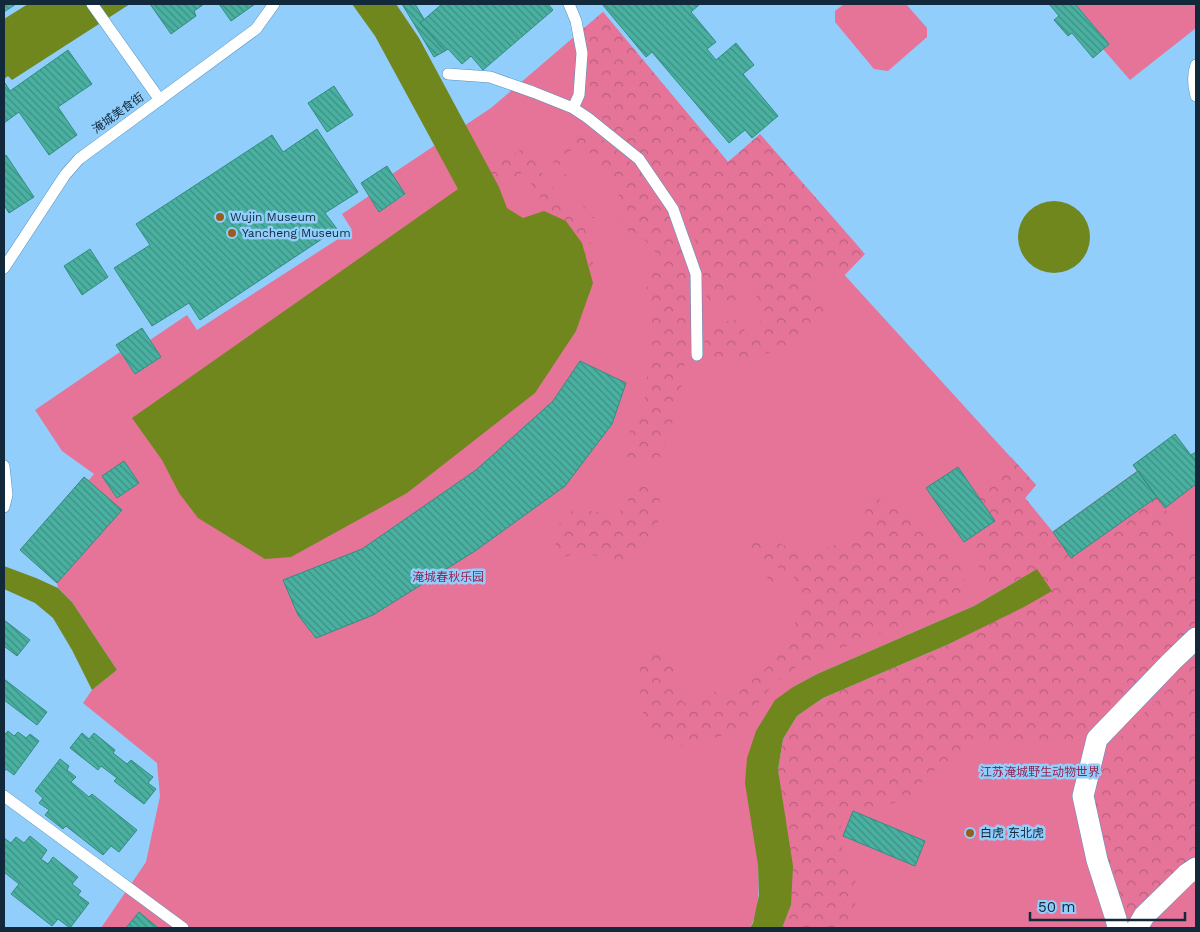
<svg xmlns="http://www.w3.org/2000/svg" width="1200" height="932" viewBox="0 0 1200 932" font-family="'Work Sans','Noto Sans SC',sans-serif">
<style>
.green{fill:#e67498}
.forest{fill:url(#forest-crowns)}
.water{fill:#70871e}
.building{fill:url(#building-back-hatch);stroke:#308e80}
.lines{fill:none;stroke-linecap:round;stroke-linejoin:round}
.lane-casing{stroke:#5691bc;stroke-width:12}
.street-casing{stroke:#5691bc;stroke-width:22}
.lane{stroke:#fff;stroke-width:11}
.street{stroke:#fff;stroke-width:21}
.poi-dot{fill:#995d1f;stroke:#91cefb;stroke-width:2}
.labels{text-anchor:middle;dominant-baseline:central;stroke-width:5;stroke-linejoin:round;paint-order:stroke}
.street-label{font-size:12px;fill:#11293b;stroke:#91cefb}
.poi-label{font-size:12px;fill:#11293b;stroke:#91cefb;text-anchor:start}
.park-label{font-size:12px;fill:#952250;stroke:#91cefb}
</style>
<defs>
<pattern id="forest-crowns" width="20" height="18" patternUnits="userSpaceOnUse" patternTransform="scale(1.25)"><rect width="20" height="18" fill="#e67498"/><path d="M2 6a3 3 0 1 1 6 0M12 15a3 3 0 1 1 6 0" fill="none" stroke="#b95f7d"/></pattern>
<pattern id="building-back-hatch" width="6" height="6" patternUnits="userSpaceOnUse" patternTransform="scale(1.25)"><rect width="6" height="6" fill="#4ab0a0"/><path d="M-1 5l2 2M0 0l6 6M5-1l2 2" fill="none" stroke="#3c8f84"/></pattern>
</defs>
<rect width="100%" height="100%" fill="#91cefb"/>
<path class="green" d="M844 4H906L927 28V37L888 71 874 69 835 22V11Z
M1075 4H1196V28L1130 80 1103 49 1109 44Z
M603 12 728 162 736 156 1036 485 1025 498 1052 532 1137 471 1133 465 1175 434 1191 455 1196 452V928H782L791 905 793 866 1037 569 974 606 817 674 793 687 758 865C759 886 760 909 750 928H101L146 862 160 796 157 763 83 703 92 690 117 670 72 602 58 588 57 583 20 550 84 477 89 480 94 474 62 451 35 410 120 352 135 374 161 357 150 340 187 315 197 330 352 230 342 214 369 196 379 211 405 195 392 174 491 108Z"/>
<path class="forest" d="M603 12 728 162 760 134 865 254 840 280 826 267 803 287 825 310 794 341 755 359H715L704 350 705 332 708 325 740 319 746 334 763 331 755 305 759 281 740 279 737 303 712 307 707 303 705 287 697 245 675 195 643 155 603 120 590 86 589 48 583 29Z
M592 136 608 143 635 166 659 194 679 240 685 268 689 308 684 369 679 403 661 456 654 462 623 456 624 443 644 404 652 332 646 290 657 254 644 239 631 237 615 204 623 185 590 153 571 150 559 166 586 200 596 223 553 167C554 141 569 140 592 136Z
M520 150 528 152 544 176 587 231 593 252V283L582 243 566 221 552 215 523 172 499 187 489 169Z
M1011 457 1036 485 1025 498 1053 532 1071 558 1157 497 1196 553V625L1092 734 1068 740 1017 745 981 741 960 764 933 771 909 797 869 812 846 806 838 837 857 885 853 928H782L791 905 778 770 783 739 797 716 823 698 949 644 1052 591 1037 569 995 593 964 542 995 521 975 491Z
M620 481 653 489 660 498 657 537 630 563H616L584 552 555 559 556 528 575 508 614 515 630 505Z
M879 499 933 530 954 549 965 572V592L957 605 802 663 775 682 749 715 733 733 683 746 652 740 645 731 640 690V652L664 651 672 661 675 687 684 703 712 691 734 697 776 659 794 627 803 594 792 574 777 567 773 586 760 567 741 546 770 539 801 553 836 545 861 528 868 502Z
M1192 665 1196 669V855L1186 862 1139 909H1127L1106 868 1095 810V780L1115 743Z"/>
<path class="water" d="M28 4H130L12 80 8 76 4 79V19Z
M352 4H396L419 38 499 187 507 208 523 218 544 211 566 221 582 243 593 283 576 331 535 393 407 493 291 557 265 559 198 518 179 493 162 460 132 418 458 189 375 36Z
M1018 237a36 36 0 1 1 72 0a36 36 0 1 1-72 0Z
M4 566 36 578 58 588 72 602 117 670 92 690 72 650 53 618 35 603 4 589Z
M1037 569 1052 591 1024 607 949 644 823 698 797 716 783 739 778 770 793 866 791 905 782 928H750L753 923 759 895 758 865 745 783 747 758 756 731 775 700 793 687 817 674 974 606Z"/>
<path class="building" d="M4 4H16L4 12Z
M150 4H204L194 11 196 16 171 34Z
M219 4H255L231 21Z
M402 4H415L424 19 420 23 445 51 434 57Z
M442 4H548L553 10 483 70 471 56 462 64 448 49 445 51 420 23Z
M602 4H700L691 12 716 42 707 49 716 60 736 43 754 65 743 74 778 116 752 138 745 130 729 143 652 52 646 57Z
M1049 4H1075L1109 44 1093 58 1072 33 1068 36 1054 20 1059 16Z
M68 50 92 84 58 107 77 135 49 155 19 112 4 123V84L5 83 10 91Z
M334 86 353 115 327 132 308 103Z
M317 129 358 192 325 213 337 229 200 320 189 303 152 326 114 268 150 245 136 224 272 135 283 152Z
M6 155 34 197 9 213 4 205V156Z
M387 166 405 194 379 212 361 183Z
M90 249 108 277 82 295 64 266Z
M142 328 161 357 135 374 116 345Z
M580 361 626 383 612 424 565 486 475 551 373 615 316 638 298 615 283 580 362 549 476 470 553 401Z
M1175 434 1196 462V484L1165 508 1133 465Z
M1196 452V462L1191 455Z
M124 461 139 483 117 498 102 476Z
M958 467 995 521 964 542 926 488Z
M1138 471 1157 497 1071 558 1053 532Z
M84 477 122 510 57 583 20 550Z
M4 620 30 640 17 656 4 646Z
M4 679 47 712 37 725 4 700Z
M8 731 14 736 18 732 26 738 30 734 39 741 14 775 6 769 4 772V733L5 734Z
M82 733 89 739 94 733 115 750 113 753 127 764 131 760 153 777 148 783 156 789 144 804 114 781 117 778 101 766 98 770 70 748Z
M60 759 69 766 67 770 76 777 71 782 89 797 92 794 137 830 119 852 111 846 103 855 66 826 63 829 45 815 49 810 39 803 43 798 35 791Z
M853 811 925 841 915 866 843 836Z
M30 836 47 850 41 859 48 864 53 857 78 877 72 884 81 891 78 895 89 903 70 928 58 919 52 926 11 894 19 884 4 872V838L11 843 16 837 24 843Z
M139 912 157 927 156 928H126Z"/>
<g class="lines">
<g class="lane-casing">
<path id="lane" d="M92 4 160 100
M569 4 576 21 582 53 579 95 573 108
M1196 65C1192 76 1193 85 1196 96
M448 74 490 77 533 92 573 108 588 118 639 159 673 209 696 274 697 355
M4 268 65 175 79 159 256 29 274 4
M4 466 7 495 4 507
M4 796 183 928"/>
</g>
<g class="street-casing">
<path id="street" d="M1118 928 1116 919 1097 860 1083 796 1097 739 1172 661 1196 638
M1137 928 1144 916 1187 874 1196 868"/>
</g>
<use href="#lane" class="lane"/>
<use href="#street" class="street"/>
</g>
<g class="poi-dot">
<circle cx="220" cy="217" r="5"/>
<circle cx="232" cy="233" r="5"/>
<circle cx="970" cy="833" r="5"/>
</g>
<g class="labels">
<g class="street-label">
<text transform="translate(118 113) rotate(-36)">淹城美食街</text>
</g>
<g class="poi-label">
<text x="230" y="217">Wujin Museum</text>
<text x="242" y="233">Yancheng Museum</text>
<text x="980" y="833">白虎 东北虎</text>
</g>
<g class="park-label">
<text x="448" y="577">淹城春秋乐园</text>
<text x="1040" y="772">江苏淹城野生动物世界</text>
</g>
</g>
<rect width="1200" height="932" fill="none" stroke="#11293b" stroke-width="10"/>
<path d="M1030 912v8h155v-8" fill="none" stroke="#11293b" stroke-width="2.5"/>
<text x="1038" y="912" font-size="15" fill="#11293b" stroke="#91cefb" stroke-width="4" paint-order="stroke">50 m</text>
</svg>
